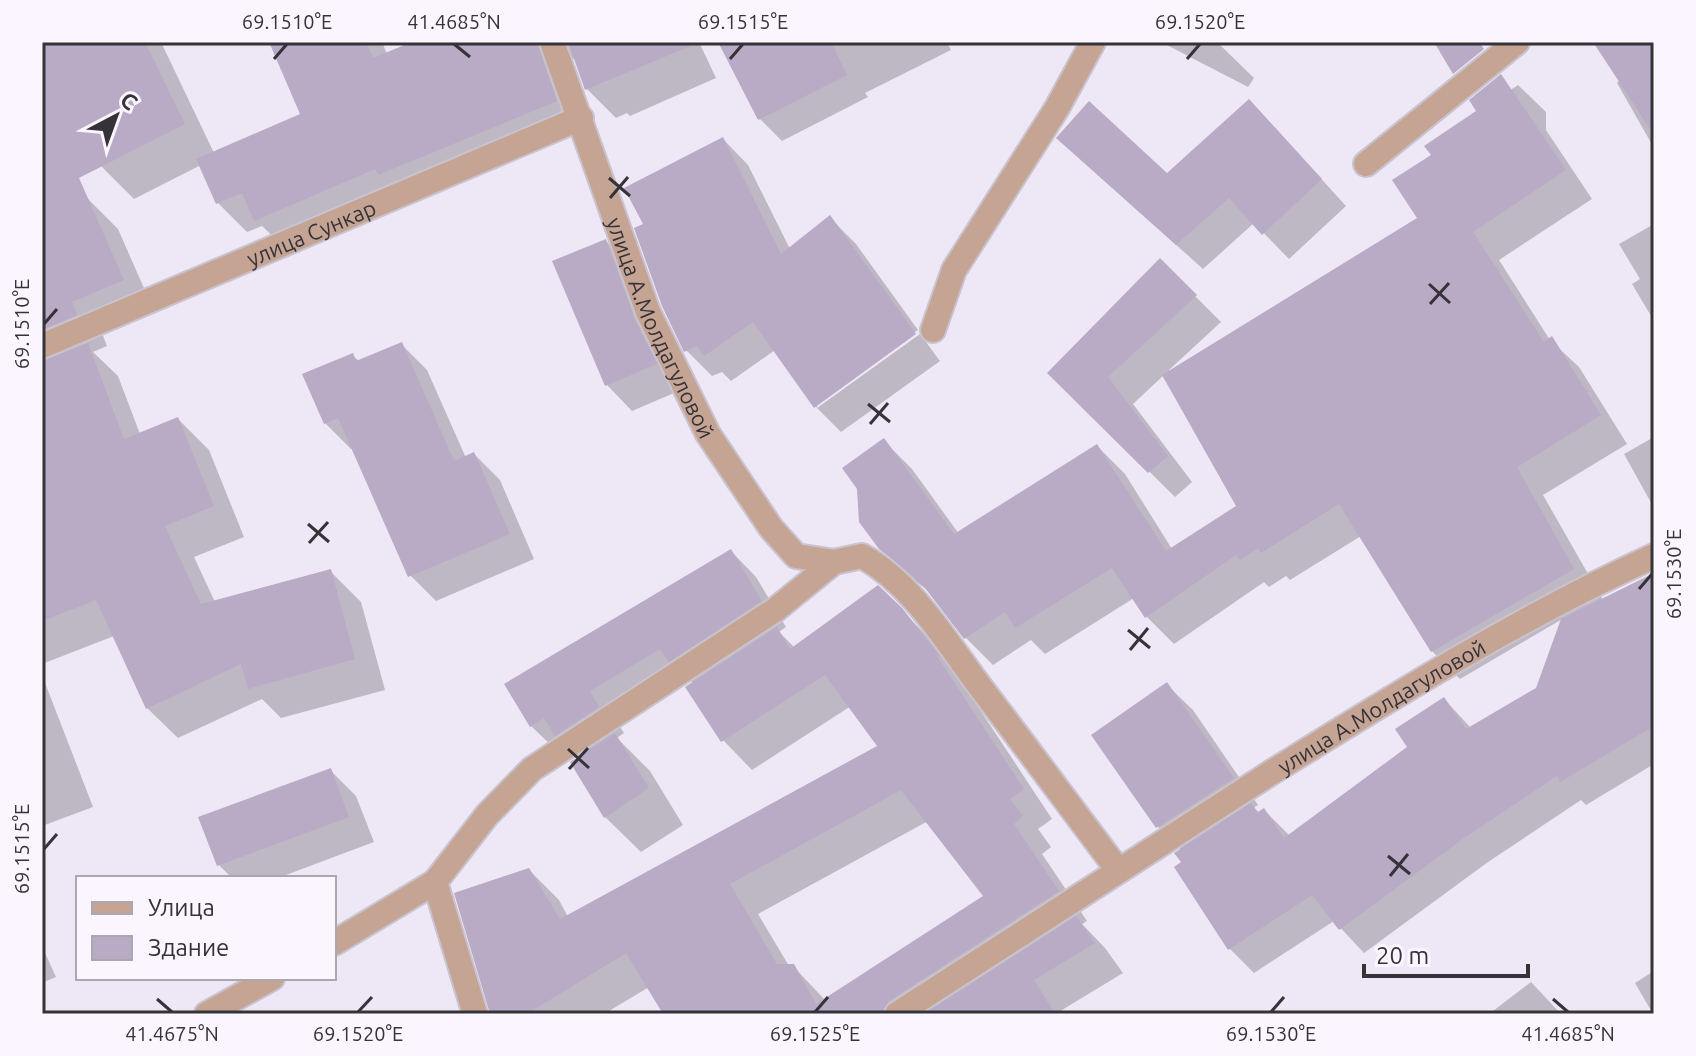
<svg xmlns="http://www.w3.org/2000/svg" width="1696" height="1056" viewBox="0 0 1696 1056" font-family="Ubuntu,sans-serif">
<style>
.shadow{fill:#0003;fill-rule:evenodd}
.building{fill:#b9aac5;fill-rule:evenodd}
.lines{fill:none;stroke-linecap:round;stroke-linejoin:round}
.minor-casing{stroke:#c9c3cf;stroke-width:28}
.minor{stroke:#c5a493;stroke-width:24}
.ticks{fill:none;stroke:#353238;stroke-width:3}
.labels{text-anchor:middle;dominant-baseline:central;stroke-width:7;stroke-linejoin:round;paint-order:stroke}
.street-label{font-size:22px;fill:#353238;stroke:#faf5fe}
.neatline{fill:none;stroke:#353238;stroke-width:3}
.ticks-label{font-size:20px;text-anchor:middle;fill:#353238}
</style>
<rect width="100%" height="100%" fill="#eee7f5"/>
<path class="shadow" d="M48 42H161L214 153 302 115 272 42H382L387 54 418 42H699L716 78 630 116 627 113 616 118 587 89 575 57 566 68 585 130 409 203 285 248 262 226 247 232 218 203 201 165 134 199 101 166 42 48V45Z
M720 42H947L951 50 865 93 868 97 782 141 760 119Z
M1161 42H1217L1254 78 1248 87Z
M1654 42V148L1617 83Z
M1518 85 1546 112V130L1592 199 1499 260 1550 340 1579 367 1627 444 1543 495 1603 600 1654 587V764L1586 805 1581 800 1488 862 1364 953 1334 921 1254 973 1230 949 1184 863 1181 850 1158 827 1094 736 1167 685 1193 710 1258 805 1253 808 1259 813 1264 810 1290 836 1410 748 1444 699 1471 728 1538 690 1564 618 1460 679 1432 651 1361 536 1290 580 1286 576 1269 587 1264 582 1174 644 1146 616 1134 598 1045 654 1031 640 993 665 965 637 931 593 910 577 881 548 884 441 912 469 959 534 1097 446 1125 474 1172 549 1239 506 1164 375 1133 404 1192 482 1175 497 1050 373 1160 261 1221 322 1169 370 1170 372 1420 219 1434 156 1427 146Z
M1274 127 1346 206 1289 259 1254 223 1203 269 1085 163 1167 176Z
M723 139 748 165 790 249 830 218 856 244 918 330 817 403V408L775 350 731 381 722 372 712 376 686 350 645 225Z
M87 198 118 229 154 311 102 333 107 346 93 352 118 376 140 434 178 419 209 450 244 537 194 557 215 602 330 571 361 602 385 690 281 718 262 699 178 738 147 708 114 636 42 664V217Z
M1654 224V321L1632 284 1640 279 1619 244Z
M606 241 631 267 681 390 632 411 607 385Z
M920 334 940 361 841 432 817 408Z
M401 344 427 370 466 458 474 454 500 480 534 559 436 601 410 575 354 447 351 449 325 423 352 355 360 362Z
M1654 437V508L1624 454Z
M731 551 756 577 786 627 779 632 795 648 901 610 931 640 967 685 965 687 1052 819 1038 829 1051 847 1042 854 1087 921 1082 924 1105 948 1123 973 1062 1010 1064 1014H665L649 987 604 1014H491L529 870 559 900 568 917 880 746 851 706 752 770 723 740 694 684 685 675 614 717 624 733 617 738 650 771 683 825 641 852 605 817 579 758 566 745 557 751 531 726ZM928 821 986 896 825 1000 793 966H789L758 914Z
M42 675 93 807 42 826Z
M330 770 356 796 374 842 278 878H232L219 865Z
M42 946 56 977 42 983Z
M1654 971V1014H1653L1635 983Z
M1531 982 1561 1014H1489Z"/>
<path class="building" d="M42 42H145L185 124 79 178 124 280 72 302 77 315 42 330Z
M269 42H366L373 58 412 42H537L557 101 378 175 375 169 254 221 242 193 216 204 196 159 300 114Z
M568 42H698V43L585 90Z
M718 42 832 44 847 75 758 120Z
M1434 42H1479L1484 49 1453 74Z
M1593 42H1654V135Z
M1501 74 1566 170 1473 232 1544 342 1552 336 1601 415 1517 467 1574 569 1431 652 1339 504 1261 553 1258 548 1240 560 1236 555 1145 618 1112 568 1015 628 1005 612 964 639 925 588 907 571 879 549 859 522 857 489 842 468 884 438 954 534 1097 444 1166 551 1236 506 1162 375 1417 218 1392 180 1431 155 1424 146 1476 111 1469 100Z
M1249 99 1322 179 1262 235 1229 198 1176 245 1056 138 1089 101 1167 173Z
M723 137 781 254 830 215 916 334 814 408 753 322 704 356 697 346 684 352 662 306 634 228 643 224 624 188Z
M606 239 634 317 657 364 605 386 552 261Z
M1160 258 1197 295 1108 377 1168 456 1148 473 1047 373Z
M402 342 454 461 474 452 510 534 408 577 338 418 324 424 302 374 353 353 356 361Z
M88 343 124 439 178 417 214 506 165 526 201 604 331 569 355 659 248 689 241 664 146 709 96 600 42 621V361Z
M731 549 762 601 669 662 660 649 590 691 599 707 555 736 544 718 530 727 504 684Z
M1654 573V726L1560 782 1557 776 1464 838 1339 930 1312 895 1228 950 1174 867 1181 862 1174 853 1251 803 1258 812 1264 808 1284 838 1407 747 1395 729 1444 697 1466 729 1536 688 1561 619Z
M878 585 902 608 939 655 937 656 1024 789 1010 799 1023 816 1014 824 1059 891 889 1001 882 1014H663L626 953 527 1014H490L454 893 529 868 560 919 877 746 825 675 721 742 685 687 777 627 790 649ZM901 790 983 896 816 1004 794 964H777L730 884Z
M1167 682 1234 778 1156 828 1091 735Z
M615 733 649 788 604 818 570 762Z
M331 768 349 817 217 866 198 817Z
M1076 916 1095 943 1034 980 1055 1014H924Z"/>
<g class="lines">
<g class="minor-casing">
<g id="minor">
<path id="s1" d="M552 42 648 312 708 434 771 528 796 556 834 562 862 556C913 584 947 643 981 688 1027 748 1072 809 1118 870"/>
<path d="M1366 164 1517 42"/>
<path d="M933 330 954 270 1057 108 1093 42"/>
<path id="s2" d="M42 346 581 118"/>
<path d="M435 882 475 1014"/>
<path d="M334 943 435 882 487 815 532 769 775 610 834 562"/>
<path d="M207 1014 272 978"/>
<path id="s3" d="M897 1014C1021 933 1145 853 1269 774 1394 696 1520 617 1654 556"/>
</g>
</g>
<use href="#minor" class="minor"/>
</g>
<path class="ticks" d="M454 44 470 57M274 59 287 44M730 59 743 44M1187 59 1200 44M609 178 630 196M610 198 628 177M1429 284 1450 303M1430 304 1449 283M44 324 57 309M868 404 890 422M870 424 888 403M308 524 329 542M309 543 328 522M1639 589 1652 574M1128 630 1150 648M1130 650 1148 628M568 749 589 768M569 769 588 748M44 849 57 834M1388 856 1410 874M1390 876 1408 854M157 999 172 1012M1553 999 1568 1012M358 1012 372 997M815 1012 828 997M1271 1012 1284 997"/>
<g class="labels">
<g class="street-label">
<text stroke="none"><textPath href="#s2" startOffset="292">улица Сункар</textPath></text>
<text stroke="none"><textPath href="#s1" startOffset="306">улица А.Молдагуловой</textPath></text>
<text stroke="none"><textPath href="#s3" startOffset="574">улица А.Молдагуловой</textPath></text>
</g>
</g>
<rect width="1696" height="1056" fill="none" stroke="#faf5fe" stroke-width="88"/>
<rect x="76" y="876" width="260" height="104" fill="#faf5fe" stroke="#aba7af" stroke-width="2"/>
<rect x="92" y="902" width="40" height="12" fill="#c5a493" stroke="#aba7af" stroke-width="2"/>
<text x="148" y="916" font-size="24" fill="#353238">Улица</text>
<rect x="92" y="936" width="40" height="24" fill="#b9aac5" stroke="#aba7af" stroke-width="2"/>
<text x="148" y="956" font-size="24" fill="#353238">Здание</text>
<g transform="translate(116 116) rotate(41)" stroke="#faf5fe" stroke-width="6" paint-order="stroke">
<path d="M0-6L14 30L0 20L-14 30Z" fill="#353238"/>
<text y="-12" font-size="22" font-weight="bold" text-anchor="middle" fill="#353238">С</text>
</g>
<path d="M1364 964v12h164v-12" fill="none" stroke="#353238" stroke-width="4"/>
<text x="1376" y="964" font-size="24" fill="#353238" stroke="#faf5fe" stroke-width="6" paint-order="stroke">20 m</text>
<rect x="44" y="44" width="1608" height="968" class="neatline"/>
<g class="ticks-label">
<text x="287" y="29">69.1510°E</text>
<text x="454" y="29">41.4685°N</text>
<text x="743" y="29">69.1515°E</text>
<text x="1200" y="29">69.1520°E</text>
<text transform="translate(22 324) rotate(-90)" y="7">69.1510°E</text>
<text transform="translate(1674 574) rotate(-90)" y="7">69.1530°E</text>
<text transform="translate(22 849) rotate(-90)" y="7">69.1515°E</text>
<text x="172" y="1041">41.4675°N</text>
<text x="358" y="1041">69.1520°E</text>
<text x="815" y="1041">69.1525°E</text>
<text x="1271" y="1041">69.1530°E</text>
<text x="1568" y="1041">41.4685°N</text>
</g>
</svg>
